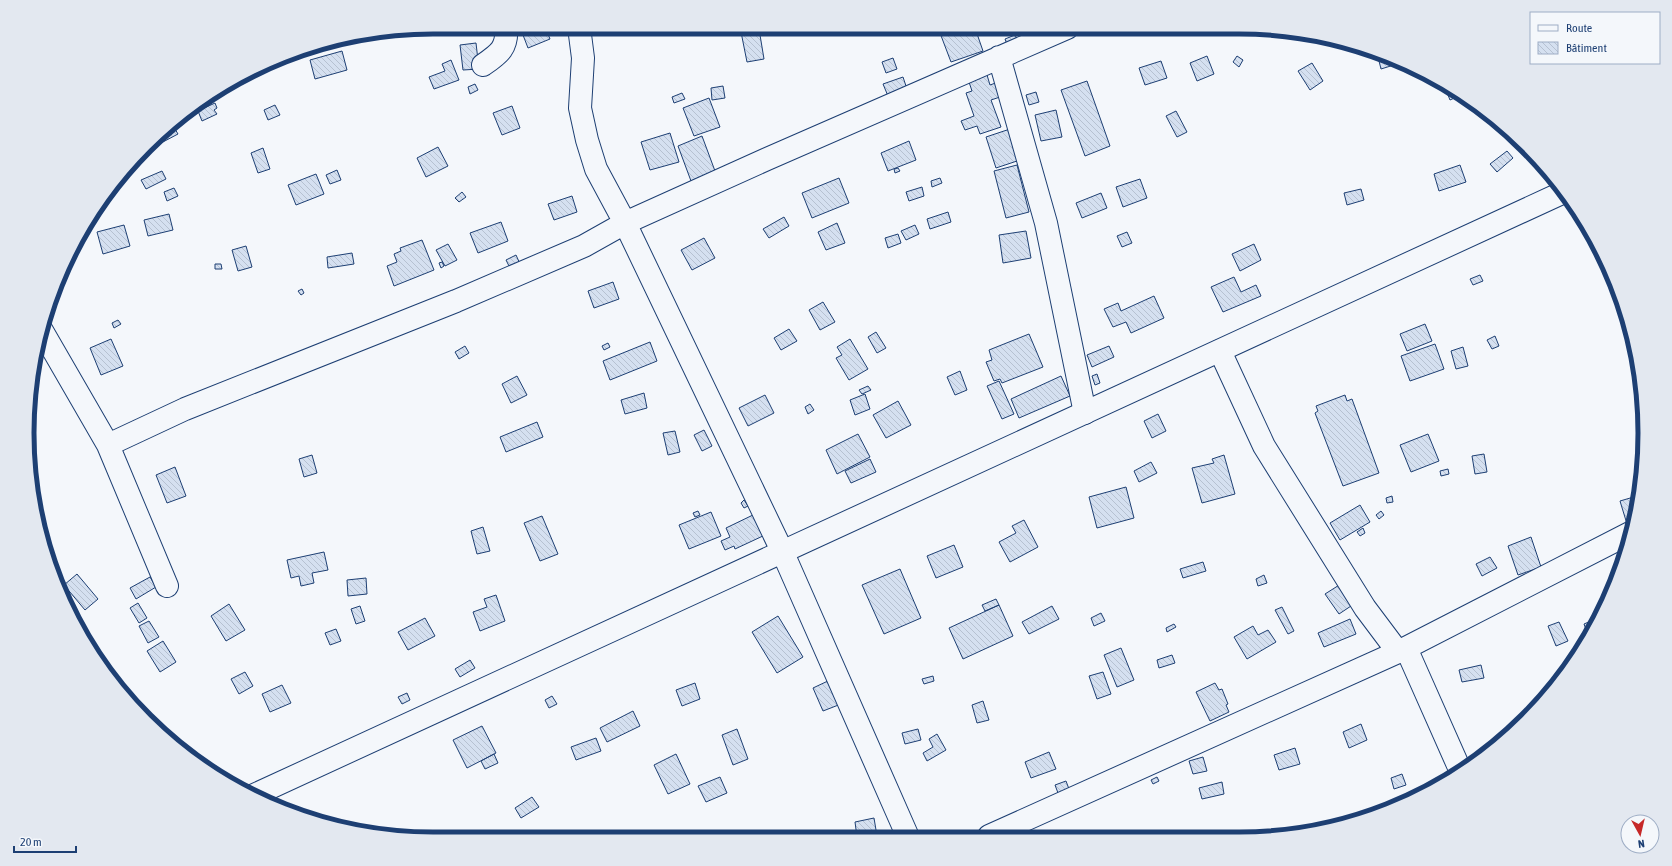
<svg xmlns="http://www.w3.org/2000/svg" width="1672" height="866" viewBox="0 0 1672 866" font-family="'Asap Condensed',sans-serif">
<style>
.building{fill:url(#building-back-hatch);stroke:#1d3f73}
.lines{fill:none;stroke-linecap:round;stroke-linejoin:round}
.minor-casing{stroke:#1d3f73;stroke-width:24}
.major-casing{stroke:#1d3f73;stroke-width:24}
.minor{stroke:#f4f7fb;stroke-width:22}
.major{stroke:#f4f7fb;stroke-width:22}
.rim{fill:none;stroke:#1d3f73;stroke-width:5}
</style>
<defs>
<pattern id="building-back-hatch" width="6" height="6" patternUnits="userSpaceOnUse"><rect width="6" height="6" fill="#d5e0f0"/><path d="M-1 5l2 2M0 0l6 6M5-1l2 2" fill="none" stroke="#b6c1d1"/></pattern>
</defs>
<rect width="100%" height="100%" fill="#f4f7fb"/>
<path class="building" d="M543 27H545L550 39 528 48 523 35Z
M863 27H893V29L875 35Z
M954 28H975L983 51 951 62 940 33Z
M759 29 764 59 747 62 741 32Z
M1015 35 1019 43 1008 47 1005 39Z
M476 43 479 69 463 70 460 45Z
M342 51 347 70 315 79 310 60Z
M1383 55 1396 60 1397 64 1381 69 1378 57Z
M1207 56 1214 74 1197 81 1190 63Z
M1237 56 1243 60 1239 67 1233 62Z
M893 58 897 69 886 73 882 62Z
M451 60 459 80 434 89 429 77 445 71 442 64Z
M1161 61 1167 78 1145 85 1139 68Z
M1312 63 1323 81 1310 90 1298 71Z
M987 75 990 85 1001 81 1006 95 991 100 1001 127 980 134 977 126 965 130 961 121 974 116 966 93 972 91 969 82Z
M903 77 907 89 888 96 883 84Z
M1087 81 1110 146 1085 156 1061 90Z
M475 84 478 90 470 94 468 87Z
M1444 85 1461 95 1450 100Z
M723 86 725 98 712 100 711 88Z
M1036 92 1039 102 1029 105 1026 95Z
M682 93 685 99 674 103 672 97Z
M709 98 720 127 694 136 683 108Z
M215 103 217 108 214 110 217 114 202 121 198 111Z
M275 105 280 115 268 120 264 110Z
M512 106 520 128 502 135 493 113Z
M1056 110 1062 137 1041 141 1035 115Z
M1176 111 1187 132 1177 137 1166 116Z
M172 124 178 134 161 143 158 137Z
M1013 128 1023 159 996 168 986 137Z
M670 133 679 162 650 170 641 142Z
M702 136 715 171 691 181 678 146Z
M909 141 916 160 888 171 881 153Z
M438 147 448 166 426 177 417 158Z
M263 148 270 169 258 173 251 153Z
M1507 151 1513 158 1497 172 1490 164Z
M1542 163 1549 171 1542 174 1538 165Z
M1017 165 1029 212 1006 218 994 171Z
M1460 165 1466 182 1439 191 1434 174Z
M898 168 900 171 895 173 894 169Z
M337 170 341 180 330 184 326 175Z
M162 171 166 179 146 189 141 180Z
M316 174 324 194 296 205 288 185Z
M839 178 849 203 812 218 802 193Z
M940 178 942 183 932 187 931 181Z
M1140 179 1147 198 1123 207 1116 187Z
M922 187 924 196 909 201 906 192Z
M174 188 178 196 167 201 164 192Z
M1361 189 1364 200 1347 205 1344 193Z
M462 192 466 197 459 202 455 198Z
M1101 193 1107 208 1082 218 1076 203Z
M572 196 577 212 554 220 548 204Z
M948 212 951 222 930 229 927 219Z
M169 214 173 230 148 236 144 220Z
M784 217 789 226 769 238 763 229Z
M501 222 508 241 478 253 470 233Z
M837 223 845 243 826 250 818 232Z
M124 225 130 246 103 254 97 232Z
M915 225 919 234 906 240 901 231Z
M1026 231 1031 258 1003 263 999 235Z
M1127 232 1132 243 1122 247 1117 236Z
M898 234 901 243 888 248 885 238Z
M704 238 715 258 692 270 681 250Z
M422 240 434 270 394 286 387 266 397 262 394 254 401 251 400 248Z
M448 244 457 260 445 266 436 250Z
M1254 244 1261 260 1240 271 1232 254Z
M246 246 252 267 238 271 232 250Z
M352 253 354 264 328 268 327 257Z
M516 255 521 266 511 270 506 260Z
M442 262 444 266 441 268 439 263Z
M215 264H221L222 269H215Z
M1480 275 1483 281 1473 285 1470 279Z
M1234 277 1241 292 1256 285 1261 296 1223 312 1211 287Z
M613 282 619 299 594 308 588 291Z
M302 289 304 293 301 295 298 291Z
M1154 296 1164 318 1131 333 1126 322 1113 327 1104 309 1118 303 1121 311Z
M823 302 835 322 820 330 809 310Z
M118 320 121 324 114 328 112 323Z
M1425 324 1432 341 1407 351 1400 334Z
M789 329 797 341 781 350 774 338Z
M876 332 886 348 877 353 868 337Z
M1029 334 1043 367 1002 383 1000 379 994 381 986 362 992 360 989 350Z
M1495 336 1499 346 1492 349 1487 340Z
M111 339 123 366 101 375 90 348Z
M850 339 868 369 849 380 836 358 842 355 837 347Z
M650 342 657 361 610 380 603 361Z
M608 343 610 347 604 350 602 346Z
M1435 344 1444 369 1410 381 1401 356Z
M465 346 469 353 459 359 455 352Z
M1109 346 1114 357 1092 367 1087 355Z
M1463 347 1468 366 1456 369 1451 351Z
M960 371 967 390 955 395 947 377Z
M1097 374 1100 383 1095 385 1092 376Z
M517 376 527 395 511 403 502 384Z
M1061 376 1070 396 1019 418 1011 399Z
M999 381 1014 414 1002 419 987 386Z
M868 386 871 390 862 394 859 390Z
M644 393 647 408 625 414 621 400Z
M865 394 870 409 855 415 850 400Z
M765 395 774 413 748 426 739 408Z
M1345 395 1347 401 1352 399 1379 473 1343 486 1315 413 1318 411 1316 406Z
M898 401 911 425 886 438 873 415Z
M810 404 814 410 808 414 805 407Z
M1158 414 1166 431 1152 438 1144 421Z
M537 422 543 437 506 452 500 437Z
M704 430 712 446 702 451 694 435Z
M675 431 680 452 668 455 663 433Z
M858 434 870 457 837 474 826 450Z
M1428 434 1439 461 1411 472 1400 445Z
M1484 454 1487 472 1475 474 1472 456Z
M312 455 317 473 304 477 299 459Z
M1224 455 1235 494 1202 503 1192 468 1214 463 1212 459Z
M870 459 876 472 851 483 845 471Z
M1151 462 1157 473 1139 482 1134 471Z
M175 467 186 496 167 503 156 475Z
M1448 469 1449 474 1441 476 1440 471Z
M1126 487 1134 518 1097 528 1089 497Z
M1392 496 1393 502 1387 503 1386 498Z
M1637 496 1634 522 1627 524 1620 501Z
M744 500 748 506 744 508 741 503Z
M1360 505 1370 522 1340 540 1330 523Z
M698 511 700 515 695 517 693 513Z
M1381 511 1384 515 1379 519 1376 515Z
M711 512 721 536 689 549 679 525Z
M755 514 765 535 735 549 734 546 725 550 721 541 730 537 726 528Z
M542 516 558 554 540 561 524 523Z
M1024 520 1038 547 1010 562 999 542 1016 533 1012 526Z
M483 527 490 551 477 554 471 531Z
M1363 528 1365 533 1360 536 1357 532Z
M1531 537 1541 567 1518 575 1508 546Z
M954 545 963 567 936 578 927 556Z
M324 552 328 570 312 573 314 583 301 586 299 576 291 578 287 560Z
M1490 557 1497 568 1482 576 1476 564Z
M1203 562 1206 571 1183 578 1180 569Z
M900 569 921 618 884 634 862 585Z
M77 574 98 599 85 610 64 585Z
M1264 575 1267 583 1258 586 1256 579Z
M150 577 156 587 136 599 130 588Z
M366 578 367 594 348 596 347 580Z
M1344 582 1357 602 1339 614 1325 594Z
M496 595 505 621 480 631 473 612 487 607 484 599Z
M996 599 999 605 985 611 982 605Z
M138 603 147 618 139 623 130 608Z
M229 604 245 630 226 641 211 616Z
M999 605 1013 636 963 659 949 628Z
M360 606 365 621 356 624 351 609Z
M1052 606 1059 619 1029 634 1022 622Z
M1282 607 1294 631 1288 634 1275 610Z
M1101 613 1105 621 1094 626 1091 618Z
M778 616 803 657 777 673 752 632Z
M1600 617 1588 635 1584 624Z
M425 618 435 636 408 650 398 632Z
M1350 619 1356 634 1324 647 1318 633Z
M149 621 159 637 148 643 139 626Z
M1559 622 1568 641 1556 646 1548 626Z
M1174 624 1176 627 1167 632 1166 628Z
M1253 626 1258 635 1268 630 1276 642 1247 659 1234 637Z
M336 629 341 641 330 645 325 633Z
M163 641 176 662 160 672 147 651Z
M1121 648 1134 680 1117 687 1104 655Z
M1172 655 1175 663 1159 668 1157 660Z
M470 660 475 668 460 677 455 669Z
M1481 665 1484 678 1462 682 1459 670Z
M245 672 253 686 239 694 231 679Z
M1103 672 1111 694 1097 699 1089 676Z
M933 676 934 681 924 684 922 679Z
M830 680 841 704 823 711 813 688Z
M695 683 700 699 682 706 676 690Z
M1215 683 1219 690 1222 689 1228 704 1226 705 1229 712 1210 721 1196 692Z
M282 685 291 703 270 712 262 694Z
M407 693 410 700 402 704 398 697Z
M552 696 557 704 549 708 545 700Z
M983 701 989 720 977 723 972 705Z
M633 711 640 726 607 742 600 728Z
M1361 724 1367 740 1349 748 1343 732Z
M482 726 496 753 467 768 453 740Z
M737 729 748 759 733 765 722 735Z
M918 729 921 740 905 744 902 733Z
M937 734 946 750 927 761 923 753 933 747 929 739Z
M596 738 601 751 576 760 571 747Z
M1295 748 1300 764 1279 770 1274 755Z
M1049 752 1056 769 1031 778 1025 762Z
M494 754 498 763 485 769 481 761Z
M676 754 690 784 668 794 654 765Z
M1203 757 1207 771 1193 774 1189 761Z
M1402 774 1406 785 1394 789 1391 778Z
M720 777 727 793 706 802 698 786Z
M1157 777 1159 781 1153 784 1151 780Z
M1066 781 1069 789 1058 793 1055 785Z
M1222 782 1224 794 1202 799 1199 788Z
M532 797 539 807 521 818 515 808Z
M874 818 877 836 857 837 855 822Z"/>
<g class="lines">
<g class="minor-casing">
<path id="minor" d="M579 27 583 58 580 108 587 140 596 169 625 223 783 553 908 837
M999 57 1046 223 1085 413
M483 65C499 54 508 48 506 27
M41 329 108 445 167 586
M1220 351 1264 446 1365 608 1398 652
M108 445 185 409 456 301 584 246 625 223 767 159 1067 28
M1406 648 1461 772
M989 836 1398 652 1632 532"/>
</g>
<g class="major-casing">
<path id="major" d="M252 796 1564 192"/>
</g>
<use href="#minor" class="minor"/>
<use href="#major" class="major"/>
</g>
<path d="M0 0H1672V866H0ZM433 34H1239A399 399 0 0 1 1638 433V433A399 399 0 0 1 1239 832H433A399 399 0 0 1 34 433V433A399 399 0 0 1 433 34Z" fill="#e3e8f0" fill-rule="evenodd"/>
<path class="rim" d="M433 34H1239A399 399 0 0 1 1638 433V433A399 399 0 0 1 1239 832H433A399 399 0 0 1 34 433V433A399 399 0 0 1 433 34Z"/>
<rect x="1530" y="12" width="130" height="52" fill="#f4f7fb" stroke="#9eadc5"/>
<rect x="1538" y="25" width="20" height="6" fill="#f4f7fb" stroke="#9eadc5"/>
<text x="1566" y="32" font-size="12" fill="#1d3f73">Route</text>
<rect x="1538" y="42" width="20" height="12" fill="url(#building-back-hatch)" stroke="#9eadc5"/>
<text x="1566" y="52" font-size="12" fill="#1d3f73">Bâtiment</text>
<g transform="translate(1640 834) rotate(172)"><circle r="19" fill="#f4f7fb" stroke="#9eadc5"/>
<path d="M0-3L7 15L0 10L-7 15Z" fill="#c62828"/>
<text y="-6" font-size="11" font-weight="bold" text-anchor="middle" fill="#1d3f73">N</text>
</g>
<path d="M14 846v6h62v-6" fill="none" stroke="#1d3f73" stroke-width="2"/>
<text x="20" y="846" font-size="12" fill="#1d3f73" stroke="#f4f7fb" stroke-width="3" paint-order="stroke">20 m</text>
</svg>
